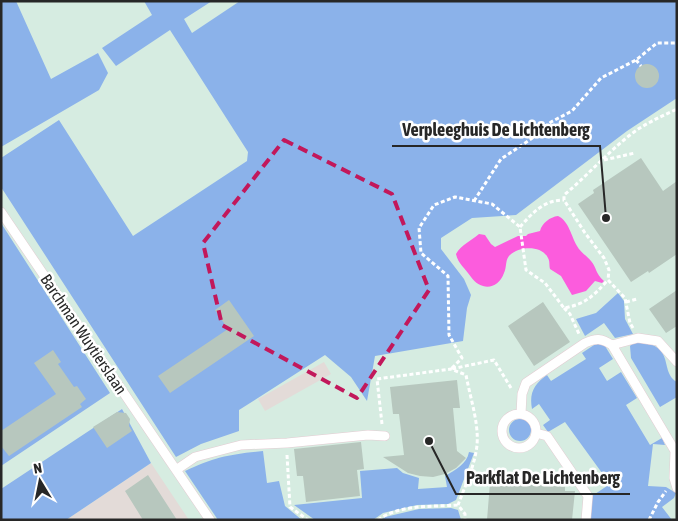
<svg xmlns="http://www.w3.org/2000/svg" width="678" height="521" viewBox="0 0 678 521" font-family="'Asap Condensed',sans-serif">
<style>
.industrial{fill:#e3dbd8}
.green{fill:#8bb2ea}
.water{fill:#fc5cdd}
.building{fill:#b7c7be}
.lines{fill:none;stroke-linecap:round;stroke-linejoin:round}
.lane-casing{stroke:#e3ccd2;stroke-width:10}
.path{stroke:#fff;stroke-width:3;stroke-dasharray:4 2.5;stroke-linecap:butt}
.lane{stroke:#fff;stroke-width:9}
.marked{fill:none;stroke:#c2185b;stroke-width:4;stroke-dasharray:10 6;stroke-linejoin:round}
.labels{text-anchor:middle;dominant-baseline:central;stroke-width:5;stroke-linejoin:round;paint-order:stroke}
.street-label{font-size:16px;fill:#272727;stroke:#fff}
.leader{fill:none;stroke:#272727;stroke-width:2}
.callout-dot{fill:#272727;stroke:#fff;stroke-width:2}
.callout-label{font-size:18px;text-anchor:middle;font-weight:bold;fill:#272727;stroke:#fff;stroke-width:5;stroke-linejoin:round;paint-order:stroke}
</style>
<rect width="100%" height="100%" fill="#d6ece1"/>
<path class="industrial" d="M324 362 331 374 265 411 258 399Z
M151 463 189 520H66Z"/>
<path class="green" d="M1 1H16L51 79 98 53 108 73 99 90 1 147Z
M144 1H212L184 19 192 33 240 1H677V98L627 131 516 215 472 218 441 238V249L464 279 471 295 467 308 463 341 375 356 367 401 351 377 325 355 239 410V431L201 444 176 457 1 187V158L59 120 133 236 247 161 248 152 170 30 116 66 102 48 152 15Z
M1 223 110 393 1 466Z
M618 293 624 301 625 319 633 334 615 338 604 323 585 336 576 319 596 313Z
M634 342C678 343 658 371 677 382V397L660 407 631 358 630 346Z
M599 344 605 346 613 359 599 368 607 381 621 372 637 398 626 405 650 445 662 438 665 445 653 444 648 486 666 487 676 493 674 498 662 507 672 520H590L592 496 610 484 565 422 548 432 543 425 550 420 539 404 532 409C529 393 534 384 547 375L551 381 586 359 582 353 594 345Z
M122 409 151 463 66 520H1V489Z
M509 430a11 11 0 1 1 22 0a11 11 0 1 1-22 0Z
M263 451 267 483 279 481 285 506 302 520H218L185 471C214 457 231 454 263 451Z
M469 452 474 453 456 500 448 504 417 505 383 513 373 520H315L294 505 362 498 360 471 397 468 403 473 419 478 418 489 447 487 445 476C455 470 467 464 469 452Z
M451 508 458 510 461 520H381L385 517 419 509Z"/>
<path class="water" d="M558 216C569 221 571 236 577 246 580 252 586 255 591 261 597 268 595 273 604 281L602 283 595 281 586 291 572 295 561 276 550 269C549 265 550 261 548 258 542 245 519 246 510 255 505 259 507 267 504 273 498 290 481 291 471 277 466 269 458 264 456 254 461 245 471 241 479 234L485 235 491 244 495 247 518 236H526L528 234 540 231C542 223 550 217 558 216Z"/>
<path class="building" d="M635 76a12 12 0 1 1 24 0a12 12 0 1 1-24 0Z
M641 158 663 191 677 181V254L649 273 648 271 631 282 578 204 594 193 593 190Z
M677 290V326L666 333 649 309Z
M229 300 254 336 170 393 158 376 228 329 215 310Z
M543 302 570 342 534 366 508 326Z
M53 350 61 362 58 364 74 387 77 386 86 399 80 404 82 407 9 456 1 446V431L56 394 34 363Z
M457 380 460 408H453L457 451 466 458 456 468 445 474 433 477 420 476 408 473 383 457 404 455 399 414H393L390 387Z
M117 412 126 413 130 419 129 426 132 431 107 448 93 427Z
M361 442 364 469 357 470 360 496 306 502 303 476H297L294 449Z
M521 473 555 475 554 486 565 487V491H575L572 520H487L490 483 503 484 504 476 521 477Z
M148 475 177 520H143L125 491Z"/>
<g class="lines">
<g class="lane-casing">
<path id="lane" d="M1 212 210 520
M612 345 638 338 658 341 677 362
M521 414 522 394 526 383 585 343C596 338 601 338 612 345L675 451 674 478 677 488
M502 431a17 17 0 1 1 34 0a17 17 0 1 1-34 0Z
M536 433 547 436 588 496 586 520
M176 470 195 457 241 445 287 443 368 435 385 436"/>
</g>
<path class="path" d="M636 60 641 66
M604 160 635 153
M474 201 501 159 531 139 551 122 572 111 601 78 636 60 657 43H677
M520 227C532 213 544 200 564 200
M626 302 637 299
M564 308 570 314 579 334
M633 328 630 323 625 298 608 280 609 270 604 258 585 233 564 200V195C587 176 606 154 630 135 644 124 660 117 677 109
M511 388 494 360 451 369 462 358 449 335 448 276 421 253 419 228 434 205 455 197 492 204 520 227 526 270 545 283 564 308C586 304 593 296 608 280
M382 424 377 379 451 369 466 375C470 397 479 423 477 445 475 465 465 486 458 505L465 514V520
M287 455 290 507 308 520
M378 520C400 504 432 507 458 505
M649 520 658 502 666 491"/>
<use href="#lane" class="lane"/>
</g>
<path class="marked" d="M284 140 392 194 429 290 357 398 222 325 203 243Z"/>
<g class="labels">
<g class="street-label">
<text transform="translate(84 334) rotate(56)">Barchman Wuytierslaan</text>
</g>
</g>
<path class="leader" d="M606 218L600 146H392M429 441L456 494H630"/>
<g class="callout-dot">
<circle cx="606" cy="218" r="5"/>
<circle cx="429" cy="441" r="5"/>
</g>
<g class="callout-label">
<text x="496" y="136">Verpleeghuis De Lichtenberg</text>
<text x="543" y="484">Parkflat De Lichtenberg</text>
</g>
<rect width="678" height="521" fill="none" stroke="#272727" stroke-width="5"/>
<g transform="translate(40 481) rotate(350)" stroke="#ffffff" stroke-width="4" paint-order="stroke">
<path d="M0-4L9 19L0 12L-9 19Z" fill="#272727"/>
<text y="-8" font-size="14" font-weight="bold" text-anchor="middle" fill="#272727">N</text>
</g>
</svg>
